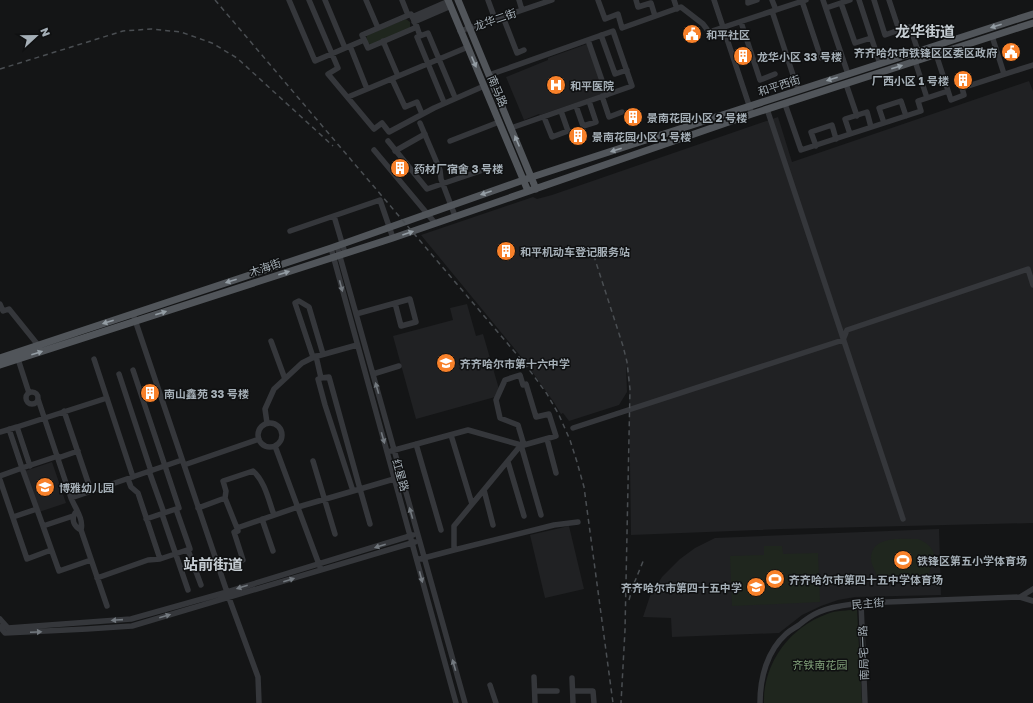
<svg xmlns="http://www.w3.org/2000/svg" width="1033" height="703" viewBox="0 0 1033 703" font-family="'Golos Text','Noto Sans SC',sans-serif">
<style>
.built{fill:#202123}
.green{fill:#1f261e}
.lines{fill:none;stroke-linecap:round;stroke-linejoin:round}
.minor{stroke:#35373b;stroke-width:5.5}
.major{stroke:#51555a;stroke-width:7}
.rail{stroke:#4a4e52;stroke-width:1.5;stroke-dasharray:5 4;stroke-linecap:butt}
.oneway{fill:#949da4}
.oneway2{fill:#73797f}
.labels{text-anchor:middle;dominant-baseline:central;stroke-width:3;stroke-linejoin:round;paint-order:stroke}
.street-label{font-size:11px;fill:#a5afb7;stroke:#0f1011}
.poi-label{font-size:11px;font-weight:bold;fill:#a5afb7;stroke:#0f1011;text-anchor:start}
.park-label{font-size:11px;fill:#83a37c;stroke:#0f1011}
.district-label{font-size:15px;font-weight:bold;fill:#c6cdd3;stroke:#0f1011}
</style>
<rect width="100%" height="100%" fill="#141516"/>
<path class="built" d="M587 44 605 93 540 115 539 114 524 120 506 77 548 60V58Z
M1029 81 1033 91V523L782 529 631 535 629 389 626 364 627 392 619 405 569 421 563 413 561 414 553 401 523 359 421 235 533 197 537 199 552 195 778 117 792 162Z
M467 304 476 336 483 334 499 389 495 397 416 419 393 336 453 320 450 308Z
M52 462 66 503 39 512 25 471Z
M569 526 584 589 545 598 530 535Z
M939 529 941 595 855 597 838 600 821 606 802 615 779 633 672 637 671 618 643 617 650 596 662 577 680 559 695 548 715 538Z"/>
<path class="green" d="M406 19 410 22V28L371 45 366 41 367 35Z
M918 539C928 543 938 551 933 563 931 568 929 570 929 575L877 577C876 571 871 565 871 559 871 535 902 539 918 539Z
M764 546H782L783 554 818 553 820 602 732 606 730 556 764 555Z
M857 609 862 703H764C763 663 790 627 827 614 836 610 848 611 857 609Z"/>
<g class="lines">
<path class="minor" d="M289 0 315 61 364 40
M309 0 338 68 328 74 374 129 382 123 389 132 434 108 484 86
M325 0 345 48
M366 0 378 28
M402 0 408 15
M488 0 495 19
M519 0 522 10
M598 0 605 19 618 14 622 28 681 7 703 24 709 32 806 0
M636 0 638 7 651 3 655 16
M674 0 677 9
M714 0 752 114
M748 0V3L757 0
M772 0 776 10
M823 0 848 74
M859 0 880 64
M874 0 885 35 899 30
M889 0 899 30 910 27 918 51
M802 1 821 58 840 51
M841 3 855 43 871 38
M826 8 850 0
M772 11 798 90
M411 14 417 27 368 48 362 35Z
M412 17 449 1
M503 17 517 53 524 50
M414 22 451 6
M741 22 760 80 775 74
M417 27 420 36 428 33 454 95
M460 31 552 0
M601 35 615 74 627 70
M992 36 1004 74
M417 37 443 100
M383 41 398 76
M589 43 607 95
M350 46 367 89
M936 54 951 100 964 95 962 88 1033 65
M489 75 613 31 632 86 511 128
M392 79 405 107 417 102 422 114
M846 84 857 116
M602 96 609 117 622 112
M348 97 468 47
M927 98 948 91
M785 104 801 150 921 111 918 101 927 98 915 61
M576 106 583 126 596 122 589 101
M767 109 903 519
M544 117 552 137 568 131 561 111
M420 123 440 170 441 179 455 216
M884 123 879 108 901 101 906 116
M850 134 845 119 867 112 871 127
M388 141 427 189 489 168
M450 141 499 122
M816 146 811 132 832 125 836 139
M374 150 435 223
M395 151 425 134
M334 216 345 253
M290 231 380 200 393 238
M337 246 465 703
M331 248 456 703
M0 304 3 311 9 309 38 345
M133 314 229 598 258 677 259 703
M356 314 410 299 416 322 401 326 395 303
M271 341 285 379
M313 357 295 303 299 301 309 307 323 354
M18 359 29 393
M94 359 133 477
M133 370 179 508 146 519
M119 374 151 471
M373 374 399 366
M321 378 318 379 325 405 353 491
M26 398a6 6 0 1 1 12 0a6 6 0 1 1-12 0Z
M38 399 71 498C75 508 84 519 81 530L107 606
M64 411 91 491
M267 423 265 409 274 389 302 363 314 357 357 345
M258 435a12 12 0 1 1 24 0a12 12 0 1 1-24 0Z
M17 427 107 398
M573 428 843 340 847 330 1028 269 1033 285
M0 432 17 427 30 466
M451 435 472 504
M547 439 556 473
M416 444 441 530
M524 445 518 425 500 418 496 400 505 380 520 375 523 385 526 384 536 417 549 414 556 436 524 445H521L541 515
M275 446 320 567
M391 451 468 430 521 445 454 526V550L420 559
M58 456 22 468 43 526 73 516
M58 458 78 451
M313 461 335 534
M508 462 524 516
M184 465 259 439
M149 471 164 513
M0 476 22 468 9 429
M128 479 131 487 138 493 160 559
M0 480 27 559 51 550
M484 490 493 525
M71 498 182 460
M198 508 225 498
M75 513C71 520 74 526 81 530
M162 514 188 590
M13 517 37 509
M262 519 273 551
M370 524 360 489 394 479
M43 526 59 571 91 560
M237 528 225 498 226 491 223 481 253 471C265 481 269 502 274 515
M188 550 201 585
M454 550 554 525 578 522
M243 560 234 532 238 531 237 528 298 507 360 489 329 377 321 378 316 356
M97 578 148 560 160 559 190 549 176 509
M1020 597 1033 589
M861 603 865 703
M0 619 8 628 131 619 227 592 413 535
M0 627 5 633 87 629 132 626 415 542
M534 677 535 703
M572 678 573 703
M490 685 496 703
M535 691H557
M573 691H593L594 703
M760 703C760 678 767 651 786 634 790 630 795 628 799 625 805 620 812 615 819 612 832 606 847 605 861 603L1020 597 1033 601"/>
<path class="major" d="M448 0 528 191
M458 0 536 189
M0 358 331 248 532 177 1033 14
M0 365 393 238 752 114 1033 23"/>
<path class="rail" d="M215 0 525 364 547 394 559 415 570 440 577 462 584 487 613 703
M0 69 123 31 151 29 181 32 212 43 237 58 333 146
M591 247 623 346 627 362 630 389 625 630 621 703
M629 600 633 586 644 559"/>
</g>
<defs><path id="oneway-solid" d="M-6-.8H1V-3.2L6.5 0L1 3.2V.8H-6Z"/></defs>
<g class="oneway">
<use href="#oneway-solid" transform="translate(996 26) rotate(162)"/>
<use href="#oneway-solid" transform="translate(474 62) rotate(67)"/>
<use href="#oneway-solid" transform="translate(897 67) rotate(-18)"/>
<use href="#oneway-solid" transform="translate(832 79) rotate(162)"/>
<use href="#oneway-solid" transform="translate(517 141) rotate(-113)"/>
<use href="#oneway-solid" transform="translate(616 150) rotate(162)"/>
<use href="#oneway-solid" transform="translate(486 193) rotate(161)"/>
<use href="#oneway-solid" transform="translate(408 233) rotate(-19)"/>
<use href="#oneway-solid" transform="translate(284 273) rotate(-18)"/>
<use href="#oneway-solid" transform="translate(231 281) rotate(162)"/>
<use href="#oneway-solid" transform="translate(161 313) rotate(-18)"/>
<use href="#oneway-solid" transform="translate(108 322) rotate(162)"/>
<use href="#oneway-solid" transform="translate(37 353) rotate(-18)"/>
</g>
<g class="oneway2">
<use href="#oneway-solid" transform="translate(341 286) rotate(75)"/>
<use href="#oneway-solid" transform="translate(377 388) rotate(-106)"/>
<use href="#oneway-solid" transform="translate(383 438) rotate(74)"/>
<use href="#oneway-solid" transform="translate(411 513) rotate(-106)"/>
<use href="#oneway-solid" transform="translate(380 546) rotate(163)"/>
<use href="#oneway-solid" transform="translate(421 577) rotate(75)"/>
<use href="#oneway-solid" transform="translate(289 580) rotate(-17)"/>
<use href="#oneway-solid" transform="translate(242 587) rotate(163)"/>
<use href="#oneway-solid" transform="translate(165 616) rotate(-16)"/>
<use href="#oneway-solid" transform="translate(117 620) rotate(176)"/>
<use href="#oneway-solid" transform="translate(36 632) rotate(-2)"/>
<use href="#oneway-solid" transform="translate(454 665) rotate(-106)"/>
</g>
<defs>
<g id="civic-disc" transform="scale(1)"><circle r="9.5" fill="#f8812a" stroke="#0f1011"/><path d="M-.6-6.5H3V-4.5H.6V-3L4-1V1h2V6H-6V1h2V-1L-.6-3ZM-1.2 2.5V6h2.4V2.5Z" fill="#fff"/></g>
<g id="building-disc" transform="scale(1)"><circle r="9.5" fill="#f8812a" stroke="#0f1011"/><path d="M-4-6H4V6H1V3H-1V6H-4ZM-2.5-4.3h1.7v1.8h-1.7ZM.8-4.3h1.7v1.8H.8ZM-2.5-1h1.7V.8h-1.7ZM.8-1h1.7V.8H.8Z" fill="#fff"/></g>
<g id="hospital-disc" transform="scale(1)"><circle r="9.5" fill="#f8812a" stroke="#0f1011"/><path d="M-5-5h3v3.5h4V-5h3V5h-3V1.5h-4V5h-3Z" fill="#fff"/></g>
<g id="school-disc" transform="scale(1)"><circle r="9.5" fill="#f8812a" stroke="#0f1011"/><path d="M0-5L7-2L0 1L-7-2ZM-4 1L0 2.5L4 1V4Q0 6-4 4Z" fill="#fff"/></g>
<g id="stadium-disc" transform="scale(1)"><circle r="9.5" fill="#f8812a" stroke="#0f1011"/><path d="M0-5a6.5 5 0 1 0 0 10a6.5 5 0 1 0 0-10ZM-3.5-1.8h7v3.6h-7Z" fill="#fff"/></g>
</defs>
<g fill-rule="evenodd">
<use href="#civic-disc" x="692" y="34"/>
<use href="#civic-disc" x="1011" y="52"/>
<use href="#building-disc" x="743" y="56"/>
<use href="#building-disc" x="963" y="80"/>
<use href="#hospital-disc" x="556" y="85"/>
<use href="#building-disc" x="633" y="117"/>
<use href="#building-disc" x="578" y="136"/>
<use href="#building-disc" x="400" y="168"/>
<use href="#building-disc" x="506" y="251"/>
<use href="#school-disc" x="446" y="363"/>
<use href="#building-disc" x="150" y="393"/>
<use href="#school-disc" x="45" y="487"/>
<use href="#stadium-disc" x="903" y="560"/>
<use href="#stadium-disc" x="775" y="579"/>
<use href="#school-disc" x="756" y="587"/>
</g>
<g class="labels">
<g class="street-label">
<text transform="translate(495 19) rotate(-19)">龙华二街</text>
<text transform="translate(779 85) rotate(-18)">和平西街</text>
<text transform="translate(498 91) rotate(67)">南马路</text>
<text transform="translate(265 267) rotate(-18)">木海街</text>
<text transform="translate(401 475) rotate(74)">红星路</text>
<text transform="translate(868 603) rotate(-4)">民主街</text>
<text transform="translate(863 653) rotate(-92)">南局宅一路</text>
</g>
<g class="poi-label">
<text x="706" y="34">和平社区</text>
<text x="997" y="52" text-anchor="end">齐齐哈尔市铁锋区区委区政府</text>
<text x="757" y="56">龙华小区 33 号楼</text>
<text x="949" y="80" text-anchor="end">厂西小区 1 号楼</text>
<text x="570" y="85">和平医院</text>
<text x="647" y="117">景南花园小区 2 号楼</text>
<text x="592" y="136">景南花园小区 1 号楼</text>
<text x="414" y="168">药材厂宿舍 3 号楼</text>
<text x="520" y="251">和平机动车登记服务站</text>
<text x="460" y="363">齐齐哈尔市第十六中学</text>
<text x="164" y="393">南山鑫苑 33 号楼</text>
<text x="59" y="487">博雅幼儿园</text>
<text x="917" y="560">铁锋区第五小学体育场</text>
<text x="789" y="579">齐齐哈尔市第四十五中学体育场</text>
<text x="742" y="587" text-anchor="end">齐齐哈尔市第四十五中学</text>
</g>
<g class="park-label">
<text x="820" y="664">齐铁南花园</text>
</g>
<g class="district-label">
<text x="925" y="31">龙华街道</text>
<text x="213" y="564">站前街道</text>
</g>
</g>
<g transform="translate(36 36) rotate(68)" stroke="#0f1011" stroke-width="3" paint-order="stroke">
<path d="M0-3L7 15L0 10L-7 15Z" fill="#a5afb7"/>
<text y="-6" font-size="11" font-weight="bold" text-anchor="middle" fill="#a5afb7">N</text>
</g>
</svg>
